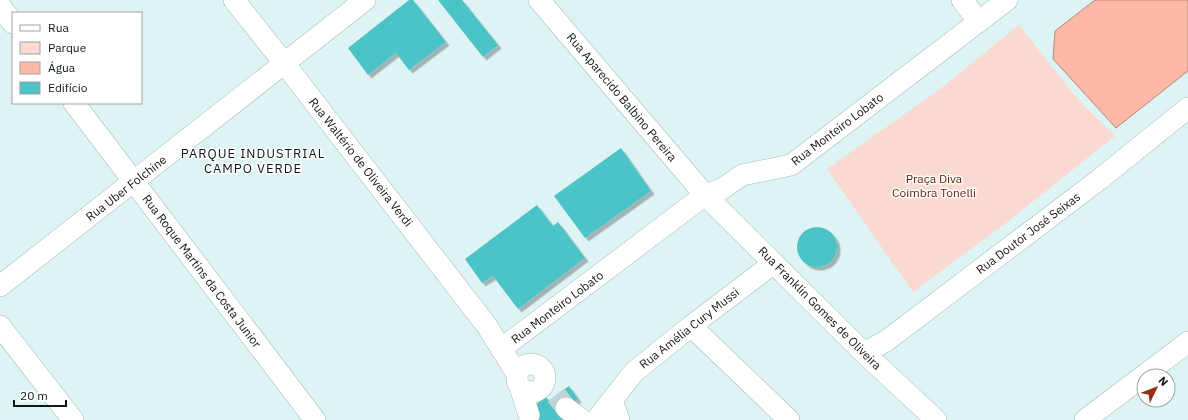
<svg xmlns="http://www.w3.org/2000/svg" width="1188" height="420" viewBox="0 0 1188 420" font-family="'IBM Plex Sans',sans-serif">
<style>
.green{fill:#fad9d0}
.water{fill:#feb9a6;stroke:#b6887b}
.building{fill:#4bc3c7;filter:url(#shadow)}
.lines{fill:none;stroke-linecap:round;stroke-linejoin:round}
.minor-tunnel{stroke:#bfd3d3;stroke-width:21;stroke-dasharray:21 10;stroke-linecap:butt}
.minor-casing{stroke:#a4b9ba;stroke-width:22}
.minor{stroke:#fff;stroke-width:21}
.labels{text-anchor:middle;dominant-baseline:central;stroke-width:3;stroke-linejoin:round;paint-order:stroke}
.street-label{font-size:12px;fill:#0f1616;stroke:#fff}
.park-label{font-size:12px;fill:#621904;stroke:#fff}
.neighbourhood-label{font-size:13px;letter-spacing:1px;fill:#0f1616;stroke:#fff}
</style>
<defs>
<filter id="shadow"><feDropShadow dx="3.5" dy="3.5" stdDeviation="0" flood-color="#0004"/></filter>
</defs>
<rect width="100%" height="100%" fill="#def4f4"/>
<path class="green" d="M1019 25 1080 102 1115 136 1006 223 913 292 827 169 940 89Z"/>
<path class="water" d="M1095 0H1188V71L1116 128 1053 59 1055 31Z"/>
<path class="building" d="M409 0H413L446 42 409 70 396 53 368 75 348 48Z
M438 0H462L498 45 483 57Z
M621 148 651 191 585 238 554 196Z
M537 205 553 226 558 222 585 258 518 309 493 276 482 283 465 259Z
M797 247a20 20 0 1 1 40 0a20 20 0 1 1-40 0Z
M569 386 578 399 558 414 563 420H522L531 408 546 397 549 401Z"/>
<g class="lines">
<path class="minor-tunnel" d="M556 395 566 408"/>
<g class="minor-casing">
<path id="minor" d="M234 0 284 63 487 326 517 374
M539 0 705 195 864 353 936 420
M962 0 979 22
M0 6 13 23
M74 103 315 420
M0 286 365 0
M0 326 73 420
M691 326 789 420
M501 349 705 195 722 189 742 175 791 165 1007 0
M864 353 886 341 1100 179 1188 108
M517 378a14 14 0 1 1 28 0a14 14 0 1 1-28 0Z
M520 387 529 415
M612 400 619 420
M566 408 582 420
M597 419 634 372 691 326 774 263
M1085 420 1188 342"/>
</g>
<use href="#minor" class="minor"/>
</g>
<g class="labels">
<g class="street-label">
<text transform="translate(622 97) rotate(50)">Rua Aparecido Balbino Pereira</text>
<text transform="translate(837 129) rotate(-37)">Rua Monteiro Lobato</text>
<text transform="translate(361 162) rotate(52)">Rua Waltério de Oliveira Verdi</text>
<text transform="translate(126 188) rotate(-38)">Rua Uber Folchine</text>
<text transform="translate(1028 233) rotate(-37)">Rua Doutor José Seixas</text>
<text transform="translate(202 271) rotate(53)">Rua Roque Martins da Costa Junior</text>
<text transform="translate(557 307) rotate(-37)">Rua Monteiro Lobato</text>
<text transform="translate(820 308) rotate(45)">Rua Franklin Gomes de Oliveira</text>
<text transform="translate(689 328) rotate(-38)">Rua Amélia Cury Mussi</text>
</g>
<g class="park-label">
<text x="934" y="178">Praça Diva<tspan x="934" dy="14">Coimbra Tonelli</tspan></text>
</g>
<g class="neighbourhood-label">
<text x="253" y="153">PARQUE INDUSTRIAL<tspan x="253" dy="15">CAMPO VERDE</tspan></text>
</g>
</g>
<rect x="12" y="12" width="130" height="92" fill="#ffffff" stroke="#9fa2a2"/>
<rect x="20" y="25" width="20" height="6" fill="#ffffff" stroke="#9fa2a2"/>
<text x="48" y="32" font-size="12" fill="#0f1616">Rua</text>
<rect x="20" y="42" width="20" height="12" fill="#fad9d0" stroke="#9fa2a2"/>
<text x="48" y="52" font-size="12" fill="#0f1616">Parque</text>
<rect x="20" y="62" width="20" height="12" fill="#feb9a6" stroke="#9fa2a2"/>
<text x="48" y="72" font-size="12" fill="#0f1616">Água</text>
<rect x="20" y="82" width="20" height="12" fill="#4bc3c7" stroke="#9fa2a2"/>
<text x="48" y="92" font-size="12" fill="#0f1616">Edifício</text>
<g transform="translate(1156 388) rotate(47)"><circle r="19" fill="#ffffff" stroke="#9fa2a2"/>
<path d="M0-3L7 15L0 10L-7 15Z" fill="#962f12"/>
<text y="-6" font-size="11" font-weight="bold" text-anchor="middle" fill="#0f1616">N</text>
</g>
<path d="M14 400v6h52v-6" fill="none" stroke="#0f1616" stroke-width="2"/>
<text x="20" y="400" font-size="12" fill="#0f1616" stroke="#ffffff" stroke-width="3" paint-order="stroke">20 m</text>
</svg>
